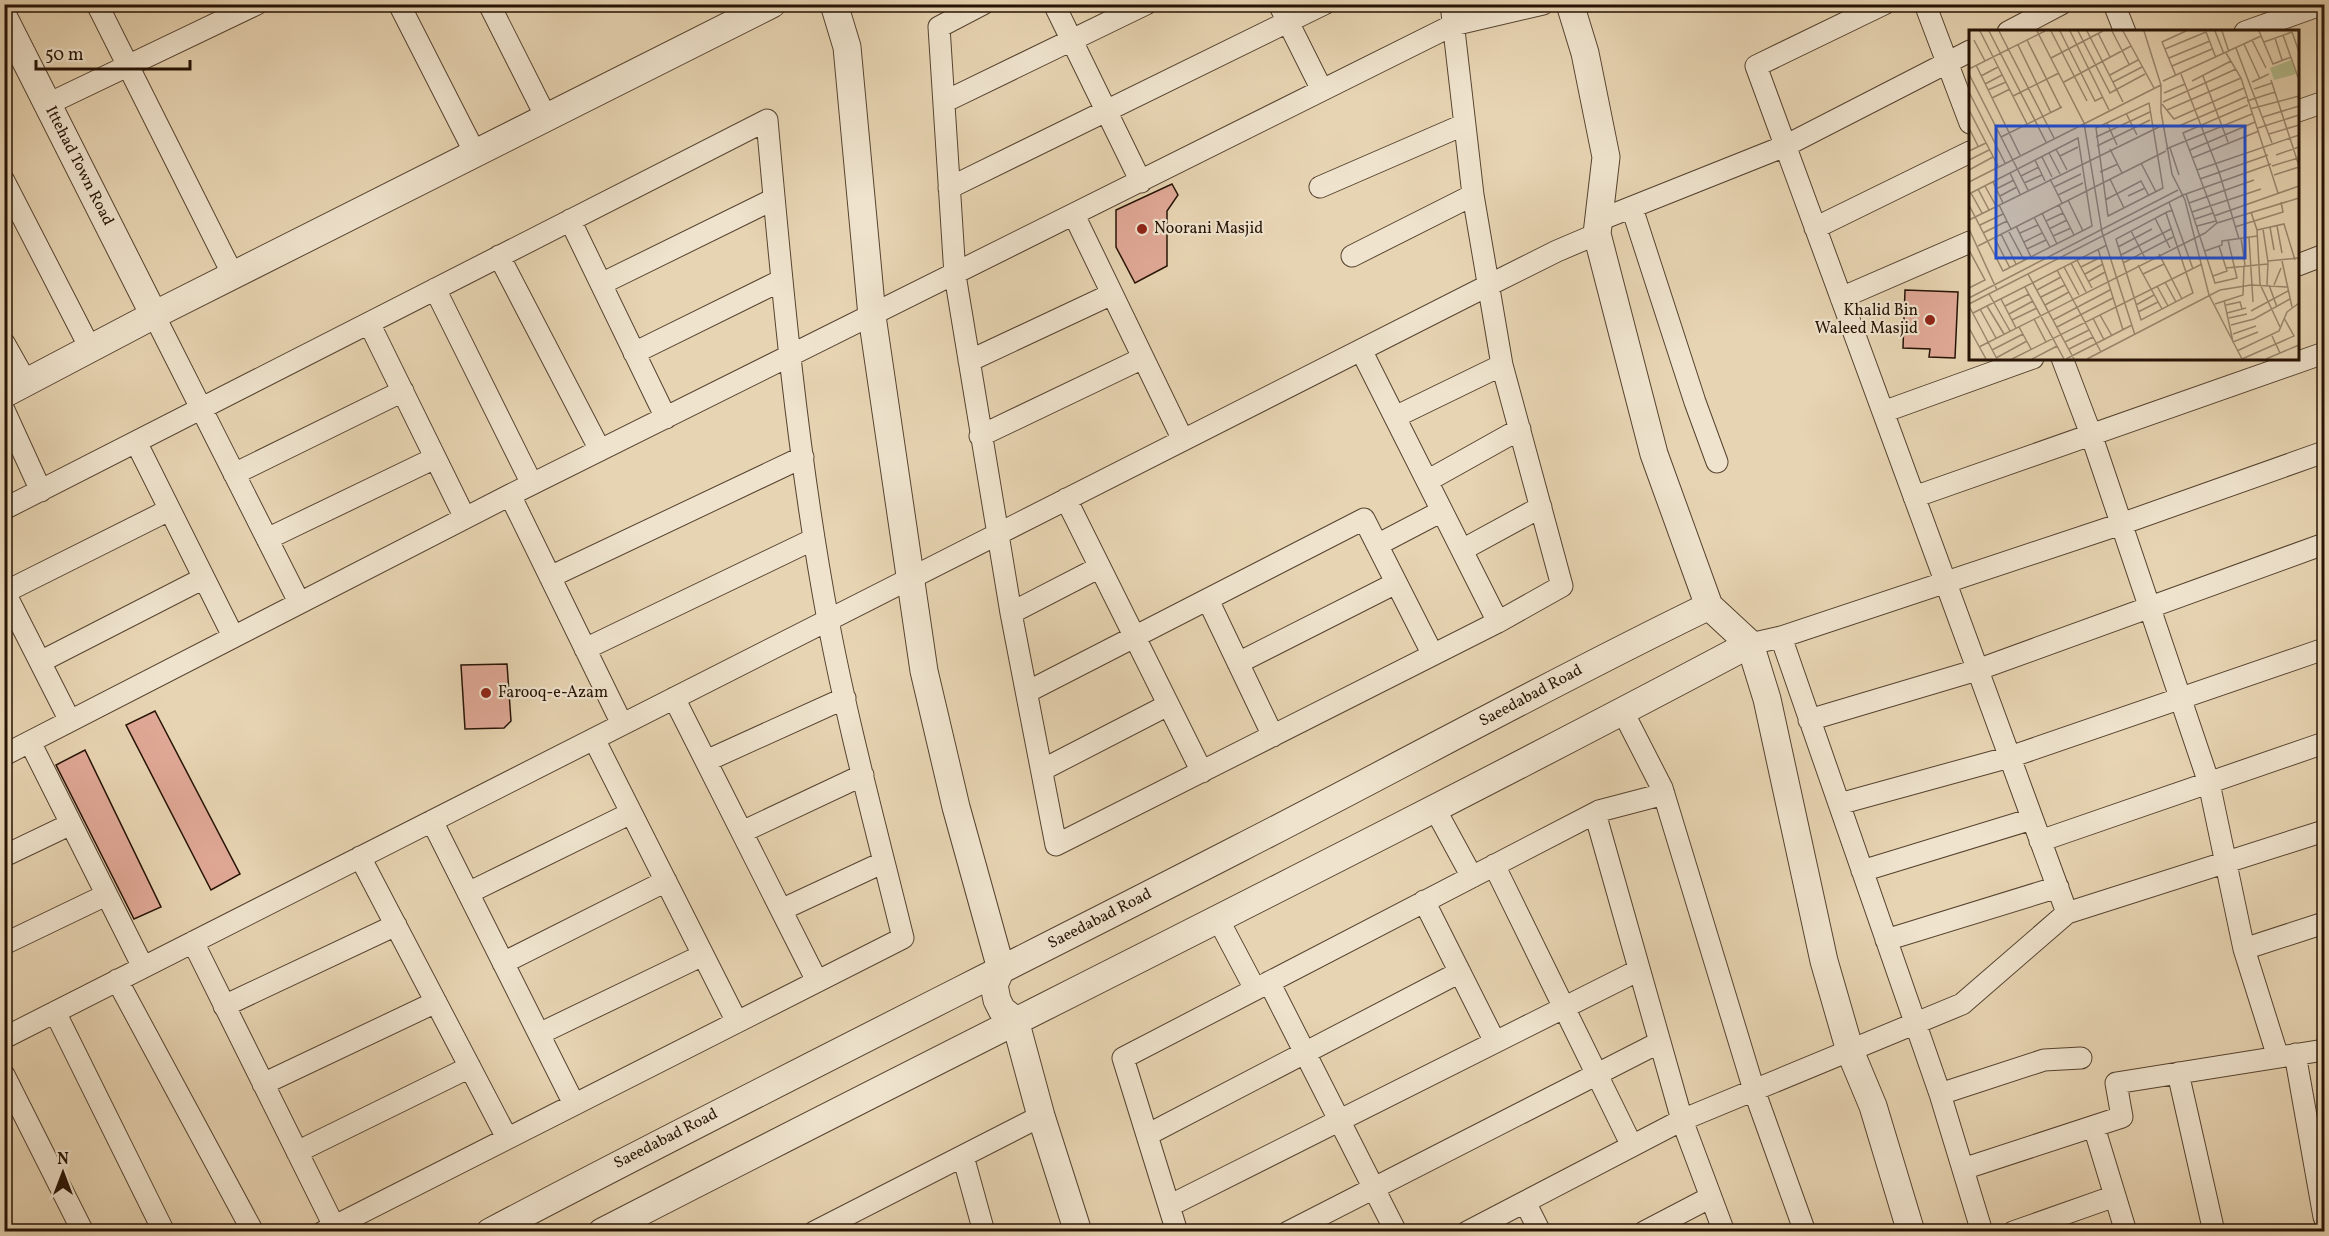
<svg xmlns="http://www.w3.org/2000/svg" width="2329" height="1236" viewBox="0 0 2329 1236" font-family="Vollkorn,serif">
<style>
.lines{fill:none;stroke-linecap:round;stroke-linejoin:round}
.stream{stroke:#6a766b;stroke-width:6}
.building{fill:#e0a896;stroke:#261305;stroke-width:1.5}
.minor-casing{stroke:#564330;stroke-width:23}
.tertiary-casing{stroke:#564330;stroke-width:29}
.minor{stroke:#efe3cd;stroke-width:21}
.tertiary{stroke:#efe3cd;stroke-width:27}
.poi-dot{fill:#8f2418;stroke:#efe3cd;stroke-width:2}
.labels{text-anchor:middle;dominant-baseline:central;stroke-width:4.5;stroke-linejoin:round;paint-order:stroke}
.street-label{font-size:16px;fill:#261305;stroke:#efe3cd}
.poi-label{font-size:16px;fill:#261305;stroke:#efe3cd;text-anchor:start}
.inset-road{fill:none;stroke:#9a876d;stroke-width:1.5}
.view{fill:#1d4ed8;fill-opacity:0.15;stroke:#1d4ed8;stroke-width:3}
.inset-edge{fill:none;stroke:#261305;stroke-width:3}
</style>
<rect width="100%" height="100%" fill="#e7d4b2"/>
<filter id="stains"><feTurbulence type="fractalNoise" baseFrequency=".00333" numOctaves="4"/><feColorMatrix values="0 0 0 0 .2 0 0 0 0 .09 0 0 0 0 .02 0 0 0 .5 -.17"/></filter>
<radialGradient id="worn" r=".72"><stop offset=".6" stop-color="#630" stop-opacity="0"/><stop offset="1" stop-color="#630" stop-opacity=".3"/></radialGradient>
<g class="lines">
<path class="stream" d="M583 1232 596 1224"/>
</g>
<path class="building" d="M1172 184 1178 195 1167 211V266L1135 283 1116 247V210Z
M1905 290 1958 292 1955 358 1929 357 1930 349 1903 348Z
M507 664 511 721 504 728 465 729 461 665Z
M155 711 240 874 211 890 126 725Z
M85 750 161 907 134 919 56 765Z"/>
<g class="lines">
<g class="minor-casing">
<path id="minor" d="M97 4 233 275
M399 4 475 153
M489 4 546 117
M983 4 939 27 955 275 1011 613 1056 845 1498 622 1562 586 1502 365 1473 195 1451 4
M1054 4 1141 182
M1279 4 1322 90
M1884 4 1756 66 2067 913
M1925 4 1970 123
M2114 4 2125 32
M2008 32 2061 4
M2245 32 2323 4
M944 102 1146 4
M48 104 257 4
M2298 111 2324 102
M4 181 90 348
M1320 187 1463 125
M949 188 1324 4
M1632 208 1695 402 1717 462
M1074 215 1183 440
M570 220 666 418
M1597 221 1785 146 1970 51
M1815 228 1970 152
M499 256 600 450
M1352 256 1473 195
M2298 265 2324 255
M601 284 774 199
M435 289 532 484
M1841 298 1970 242
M154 315 299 602
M369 323 465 518
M4 343 26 382
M1361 350 1498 622
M634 353 782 280
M2062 358 2092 437 2209 783 2244 949 2278 1057
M969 361 1112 294
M4 410 41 491
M1883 412 2033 358
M1395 417 1502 365
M980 436 1143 358
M136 442 233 636
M234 474 403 391
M1427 481 1520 429
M510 495 622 724
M1914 497 2324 353
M1066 499 1202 772
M4 509 767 120C782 287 797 454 828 620 848 726 877 832 903 938L323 1232
M267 539 435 458
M1377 545 1442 511
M1462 550 1541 507
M550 577 803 457
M4 591 70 721
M5 592 169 510
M1208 600 1273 736
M1011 613 1100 567
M1781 637 1940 1094 1982 1232
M1750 644 1781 637 2121 524 2324 452
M585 649 814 539
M40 662 204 578
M1238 663 1396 583
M1027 692 1364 519 1433 655
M674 698 817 981
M1623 712 1662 788 1754 1090 1805 1232
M1809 720 1977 670 2324 544
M594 739 737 1022
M30 742 143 967
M4 755 510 495 1453 25 1543 4
M706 761 845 698
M1042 770 1168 705
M1839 804 2010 757 2324 649
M1435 809 1472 877
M1595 813 1682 1120 1724 1232
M432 821 574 1104
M742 832 863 775
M2040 841 2324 743
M4 856 71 824
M360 857 507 1138
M1494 865 1632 1146
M1862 871 2032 819
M468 893 631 813
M1424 901 1495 1042
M781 910 884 862
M1218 919 1255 989
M1886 940 2058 887
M193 942 334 1226
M4 944 106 895
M2244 949 2324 923
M503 963 666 881
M117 980 253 1232
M1269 982 1396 1232
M224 1006 396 925
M55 1012 164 1232
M539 1034 703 955
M4 1038 1487 286 1557 251 1597 234
M2295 1054 2324 1217
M2178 1073 2214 1232
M4 1075 83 1232
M263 1084 436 1002
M1940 1094 2044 1060 2081 1058
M2094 1127 2126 1232
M1147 1135 1460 972
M297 1152 470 1067
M963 1156 984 1232
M1963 1169 2122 1117 2116 1083 2324 1050
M1525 1202 1540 1232
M1169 1206 1639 970
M4 1231 5 1232
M814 1232 1041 1116
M1177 1232 1123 1058 1599 811 1664 794
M1288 1232 1660 1042
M1467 1232 1682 1120 1962 1004 2067 913 2324 831
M1644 1232 1711 1197
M2013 1232 2115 1196"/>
</g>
<g class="tertiary-casing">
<path id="tertiary" d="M834 4 847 47 872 316 924 671 956 807 1001 969 994 985 997 1000 1002 1010 1015 1020 1041 1116 1078 1232
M1570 4 1585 53 1606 157 1597 234 1654 454 1709 606 1750 644 1767 699 1824 961 1850 1051 1873 1106 1911 1232
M4 18 154 315
M4 394 154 315 772 4
M490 1232C738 1101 989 977 1238 849 1395 769 1550 683 1709 606
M602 1232C984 1035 1370 846 1750 644"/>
</g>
<use href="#minor" class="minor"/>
<use href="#tertiary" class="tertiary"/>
</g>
<g class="poi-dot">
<circle cx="1142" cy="229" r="6"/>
<circle cx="1930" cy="320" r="6"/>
<circle cx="486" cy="693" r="6"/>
</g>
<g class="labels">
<g class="street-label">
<text transform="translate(79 166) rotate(63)">Ittehad Town Road</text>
<text transform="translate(1531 696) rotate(-28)">Saeedabad Road</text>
<text transform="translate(1100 919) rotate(-27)">Saeedabad Road</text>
<text transform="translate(666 1139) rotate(-27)">Saeedabad Road</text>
</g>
<g class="poi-label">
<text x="1154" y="229">Noorani Masjid</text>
<text x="1918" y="311" text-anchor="end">Khalid Bin<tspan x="1918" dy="18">Waleed Masjid</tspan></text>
<text x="498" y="693">Farooq-e-Azam</text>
</g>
</g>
<g transform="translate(1969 30)">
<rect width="330" height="330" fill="#e7d4b2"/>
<path d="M322 30 327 44 305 50 301 38Z" fill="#b4bd8d"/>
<path class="inset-road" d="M11 1 58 94M20 1 77 112M30 1 85 108M68 1 115 93 133 202 166 305M82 1 118 71M91 1 126 71 134 67M101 1 140 80M109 1 141 63 176 44M118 1 154 72M143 1 160 34M154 1 185 58M246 1 255 24M253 1 260 22M290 1 304 34 322 27M237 2 247 28M323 2 330 22M129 3 141 27M314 5 330 50M306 8 313 30M5 10 16 31M58 10 92 78M283 10 297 38M295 12 323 2M275 14 291 49M49 15 82 83M267 18 303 113M196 19 237 2M257 23 272 48 309 163M82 28 134 1M200 28 241 11M7 35 51 125M203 36 243 19M0 39 76 1M0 44 59 160M212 44 250 142 270 209M141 45 169 30M12 46 29 37M207 46 193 12 217 1M234 46 259 112M302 50 330 136M194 51 292 6M223 51 262 31M95 52 162 16M144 52 173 37M283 52 300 44M16 54 33 45M192 55V82L203 144 216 170 240 265 273 329M285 59 303 53M19 60 37 52M0 62 36 133M195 63 216 54M44 66 90 43M23 68 41 59M278 71 306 62M194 72 267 39M180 73 194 158 139 186 127 98ZM193 74 205 89 275 58M281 79 330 66M0 80 29 136M198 80 272 48M157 83 168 105M294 87 330 76M138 93 148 115M210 96 277 67M0 98 9 116M289 98 330 85M300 104 330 95M32 107 93 77M127 107 181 82M128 116 181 90M201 118 210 145M87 119 98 140M141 119 153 143M197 119 283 84M221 120 286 92M0 121 17 113M80 123 91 144M307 125 330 117M91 126 109 117M73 127 83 147M223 128 290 101M0 130 20 120M66 130 76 151M172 133 187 162M303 136 329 128M0 140 24 127M228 140 330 105M131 142 149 134M41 143 51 164M305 145 330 137M52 146 70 137M81 149 93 173M141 149 155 178M231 149 299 125M0 152 192 55 175 1M24 152 34 173M55 153 73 145M16 156 27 176M85 157 112 144M9 159 20 180M27 159 45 150M2 163 13 183M0 164 109 108 123 196 34 241 0 175M217 164 246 253 268 248 259 210M89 165 114 153M31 166 48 157M159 166 176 158M99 170 114 201M136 170 172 151 180 166M200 172 224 239M220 173 285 150M30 175 42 199M90 175 105 205M223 182 292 159M282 182 288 200 291 254 311 297M73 183 88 214M197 183 224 263 172 290 147 209 198 182 204 180M245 186 330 156M65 187 81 217M186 188 201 218M226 189 244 183M0 190 194 95M77 191 94 183M248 193 214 103 279 75M11 195 34 184M47 196 62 227M228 196 247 191M308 196 313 223M266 197 314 182 312 172M301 197 305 220M0 199 28 260M80 199 98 190M294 199 299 232 298 255M39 200 55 230M288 200 315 194 326 230M162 201 177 230M14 203 38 191M51 203 69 195M32 204 47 234M84 206 102 198M25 207 41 238M280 207 284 272M272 208 276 235M55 212 73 203M9 216 197 121M149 217 183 199M58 219 77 210M129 219 154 300M0 220 16 250 0 258M236 221 253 215V211L288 206M190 224 213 269M152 225 202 199M108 230 123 258M299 231 330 228M313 231 323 277M102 233 117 262M154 233 204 207M169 235 193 279M95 237 110 265M112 237 132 227M257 238 299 234M88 240 132 322M59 244 105 329M116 244 134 234M174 244 195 234M244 246 258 241 250 216M120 251 136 242M196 252 207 272M300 255 308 277M305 255 312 238M188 256 199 276M56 257 95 329M68 260 92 247M20 264 41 301M72 267 96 255M0 268 209 160M32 269 47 298M255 270 264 312 289 302M0 274 214 165 302 134M246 274 274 265 275 235M76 275 100 262M167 275 185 265M257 275 271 272 273 279M0 276 28 329M18 276 35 304M36 276 60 264M11 279 27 308M282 281 319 261M169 282 189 272M4 283 138 215M258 283 277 278M40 284 64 271M131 285 143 306M124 288 135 310M260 288 278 284M65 289 77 312M43 290 68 278M84 290 141 260M262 295 285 289 321 269M50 297 62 319M88 297 144 268M0 298 17 329M264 304 287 296M303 306 311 323M96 312 120 300M10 317 236 203 248 193 330 168M100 319 124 307M23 320 54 304M268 321 310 301 318 282 330 273M27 328 58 311M43 329 233 234M63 329 88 316M97 329 163 295M118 329 251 260 282 255 318 257M273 329 325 306 315 288M297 329 330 315"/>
<path class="view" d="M27 96H276V228H27Z"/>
<rect width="330" height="330" class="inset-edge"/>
</g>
<rect width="2329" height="1236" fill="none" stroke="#e7d4b2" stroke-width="24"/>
<rect x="6" y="6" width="2317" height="1224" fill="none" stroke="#261305" stroke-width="3"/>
<rect x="12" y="12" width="2305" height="1212" fill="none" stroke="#261305" stroke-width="1.5"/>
<g transform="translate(63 1173)" stroke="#efe3cd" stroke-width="4.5" paint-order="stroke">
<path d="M0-4.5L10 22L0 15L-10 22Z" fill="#261305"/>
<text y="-9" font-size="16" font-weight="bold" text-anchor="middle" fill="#261305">N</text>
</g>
<path d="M36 60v9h154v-9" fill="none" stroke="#261305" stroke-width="3"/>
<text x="45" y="60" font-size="18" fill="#261305" stroke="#efe3cd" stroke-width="4.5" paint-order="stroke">50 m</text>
<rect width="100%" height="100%" filter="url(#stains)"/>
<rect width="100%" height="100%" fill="url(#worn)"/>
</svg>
